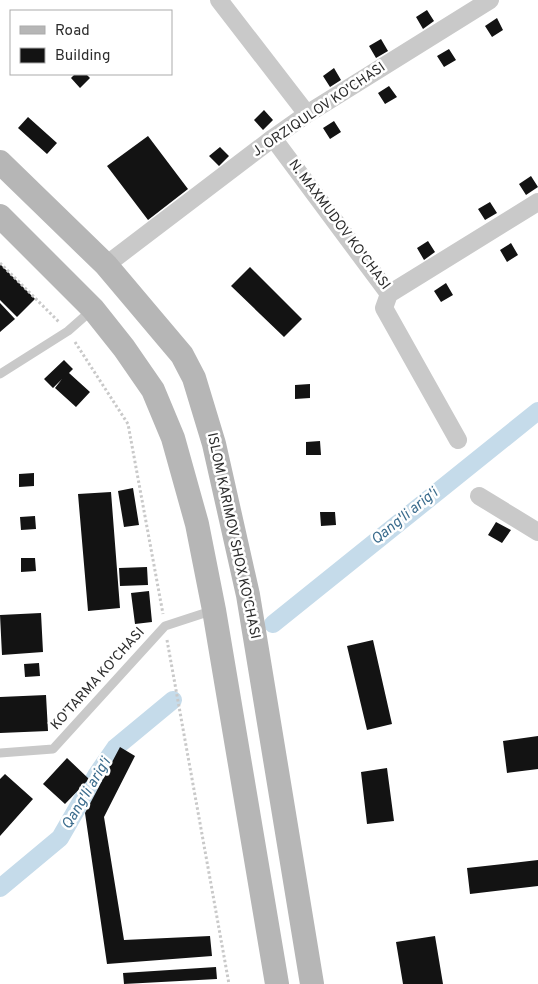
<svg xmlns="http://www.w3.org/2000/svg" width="538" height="984" viewBox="0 0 538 984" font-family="Overpass,sans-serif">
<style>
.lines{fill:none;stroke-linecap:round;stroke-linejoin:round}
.canal{stroke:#c5dbea;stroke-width:18}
.building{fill:#131313}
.path{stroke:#c9c9c9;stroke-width:3;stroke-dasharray:2.5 2.5;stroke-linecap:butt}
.service{stroke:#c9c9c9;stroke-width:9}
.minor{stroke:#c9c9c9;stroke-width:18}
.secondary{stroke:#b6b6b6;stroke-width:24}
.labels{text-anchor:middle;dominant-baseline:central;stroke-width:5;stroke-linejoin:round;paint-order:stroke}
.street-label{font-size:14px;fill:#2c2c2c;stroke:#fff}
.water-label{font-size:15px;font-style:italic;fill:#3b6c8d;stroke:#fff}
</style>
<rect width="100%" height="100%" fill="#fff"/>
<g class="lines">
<path class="canal" d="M273 624 538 411
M0 888 60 838 97 774 115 748 173 700"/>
</g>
<path class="building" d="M427 10 434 21 423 29 416 17Z
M497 18 503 30 492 37 485 26Z
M381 39 388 51 376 58 369 46Z
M449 49 456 60 444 67 437 56Z
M334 68 341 80 330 87 323 76Z
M75 74H86L90 78 80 88 71 78Z
M389 86 397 97 385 104 378 93Z
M264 110 273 120 263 130 254 120Z
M28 117 57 143 47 154 18 128Z
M334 121 341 132 330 139 323 128Z
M148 136 188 189 148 220 107 166Z
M220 147 229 156 219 166 209 156Z
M531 176 538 187 526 195 519 184Z
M490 202 497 213 485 220 478 209Z
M428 241 435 252 424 260 417 248Z
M511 243 518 255 507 262 500 250Z
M0 264 35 299 17 317 0 300Z
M250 267 302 319 284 337 231 286Z
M446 283 453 295 441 302 434 291Z
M0 303 15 319 0 332Z
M64 360 73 369 69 373 90 392 76 407 55 388 62 379 53 388 44 379Z
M310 384V398L295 399V385Z
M320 441 321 455H306V442Z
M34 473V486L19 487V474Z
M133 488 139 525 124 527 118 491Z
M111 492 120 608 88 611 78 494Z
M320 512H335L336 525 321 526Z
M35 516 36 529 21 530 20 517Z
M496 522 511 530 502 543 488 535Z
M21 558H35L36 571 21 572Z
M147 567 148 585 120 586 119 568Z
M149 591 152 622 135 624 131 593Z
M41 613 43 652 2 655 0 615Z
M373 640 392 724 367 730 347 646Z
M39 663 40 676 25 677 24 664Z
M46 695 48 731 0 733V697Z
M538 736V769L507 773 503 741Z
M120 747 135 756 104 817 124 940 210 936 212 956 107 964 85 813Z
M67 758 89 779 65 804 43 784Z
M387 768 394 821 367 824 361 772Z
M5 774 33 799 0 836V779Z
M538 860V886L470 894 467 868Z
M435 936 443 984H403L396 942Z
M216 967 217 979 124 984 123 973Z"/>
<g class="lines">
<path class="path" d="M0 263 60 323
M75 342 128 424 163 614
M167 640 229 984"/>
<path class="service" d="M0 374 68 331 93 309
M0 753 53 749 165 626 214 610"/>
<path class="minor" d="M219 0 307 114
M273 138 389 294 538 202
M106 265 273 138 307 114 490 0
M389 294 384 308 458 440
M479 496 538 532"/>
<path class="secondary" d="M0 162 106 265 182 355 194 378 214 444 248 595 312 984
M0 216 93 309 124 348 153 390 173 438 197 524 214 610 277 984"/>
</g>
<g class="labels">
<g class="street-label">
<text transform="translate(319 110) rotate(-34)">J. ORZIQULOV KO'CHASI</text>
<text transform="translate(339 225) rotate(53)">N. MAXMUDOV KO'CHASI</text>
<text transform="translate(233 536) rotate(78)">ISLOM KARIMOV SHOX KO'CHASI</text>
<text transform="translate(98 679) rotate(-48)">KO'TARMA KO'CHASI</text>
</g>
<g class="water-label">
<text transform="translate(405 517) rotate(-39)">Qang'li arig'i</text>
<text transform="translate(87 794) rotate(-59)">Qang'li arig'i</text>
</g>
</g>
<rect x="10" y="10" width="162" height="65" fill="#ffffff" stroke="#ababab"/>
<rect x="20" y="26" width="25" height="8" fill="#b6b6b6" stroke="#ababab"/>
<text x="55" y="35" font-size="15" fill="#2c2c2c">Road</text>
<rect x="20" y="48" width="25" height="15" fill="#131313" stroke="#ababab"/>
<text x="55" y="60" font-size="15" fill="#2c2c2c">Building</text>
</svg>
